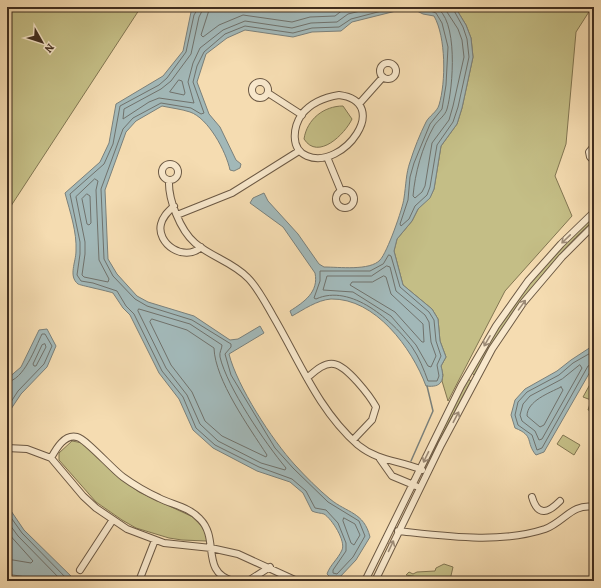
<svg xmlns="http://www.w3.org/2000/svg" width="601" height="588" viewBox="0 0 601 588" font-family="Alegreya,serif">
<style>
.green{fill:#c4be86;stroke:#827652}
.water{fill:#a2b8b8;stroke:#7a807b}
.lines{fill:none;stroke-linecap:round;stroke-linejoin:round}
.shore{stroke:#70726c;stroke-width:1}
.stream{stroke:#7a807b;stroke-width:1.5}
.street-casing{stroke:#6c5944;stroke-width:8}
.street{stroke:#f8e8cc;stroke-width:6}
.oneway{stroke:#9c8a76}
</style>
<rect width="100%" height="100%" fill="#f5dcb1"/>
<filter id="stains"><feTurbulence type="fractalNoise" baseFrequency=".005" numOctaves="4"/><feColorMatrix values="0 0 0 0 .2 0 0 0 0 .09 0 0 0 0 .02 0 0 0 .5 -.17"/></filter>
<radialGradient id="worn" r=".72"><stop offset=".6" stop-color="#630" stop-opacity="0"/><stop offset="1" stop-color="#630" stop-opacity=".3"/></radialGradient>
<path class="green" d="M7 7H141L7 212Z
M455 7H592L576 32 566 144 555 176 572 216 505 291 448 401 442 381 443 375 441 366 446 357 440 341 438 319 432 309 403 285 394 251 397 239 412 221 418 209 430 197 434 189 441 146 457 124 462 108 473 57 471 38 466 25Z
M343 106 352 119C345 134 318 161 304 139 307 119 324 106 343 106Z
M594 214V220C544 265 509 318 474 375L471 372C487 344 504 316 523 290 544 262 570 239 594 214Z
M594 377V411L588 410 591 400 583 397Z
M467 378 471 381 425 467 424 466Z
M563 435 580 445 574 455 557 444Z
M72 441 83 443 112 472 139 492 193 517 205 530 208 538 206 541 182 540 169 538 136 528 122 520 96 502 59 460V453Z
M444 564 453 567 450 580 441 581 406 575 409 572 413 574 417 572 435 571 436 568Z"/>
<path class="water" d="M196 7H455L466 25 471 38 473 57 462 108 457 124 441 146 434 189 430 198 418 209 412 221 397 239 394 251 403 285 432 309 438 319 440 341 446 357 441 366C445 380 442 388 426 386 412 348 375 298 331 299 317 300 303 310 292 316L290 311C304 302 319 292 315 273L283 227 250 203 253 198 264 193 268 201 298 234 319 264 324 267C339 267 370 271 380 260 387 253 403 208 404 198 406 185 406 173 410 162 414 149 420 134 426 122 429 116 437 112 439 105 446 82 446 37 434 16L423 14 417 11 400 10 352 22 341 31 312 32 293 37 245 30 227 38 206 54 197 82 209 114 220 127 236 160 241 164 240 168 234 171 230 170C226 151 208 118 190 112 181 109 171 108 162 106L136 121 126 132 105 190 108 259 117 274 137 296 148 302 194 316 230 340 238 339 260 326 264 333 229 354C237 386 272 440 295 465 306 477 318 489 330 499 347 513 364 512 370 537L356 560 339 578 330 577 327 574C330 565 338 559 342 550 346 541 332 519 324 514 321 513 316 513 312 511L303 493 290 482 257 471 213 448 193 430 179 399 159 373 130 315 123 308 113 293C108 291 79 285 78 284 68 276 76 262 76 251 77 232 70 212 65 193L100 162 109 143 116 104 163 76 183 51 191 12Z
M47 329 56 346 47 367 21 394 7 415V379L21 367 39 330Z
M594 345V365L544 452 536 455C525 442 535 436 515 428L511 415 515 400 525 389 557 371 571 360Z
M7 505 24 530 76 581H31L26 577 7 574Z"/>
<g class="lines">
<path class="shore" d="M199 7 194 15 186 52 167 78 159 85 120 106 113 144 104 164 70 194 80 242V254L77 275 81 281 93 283 117 291 126 306 134 314 162 371 183 397 196 428 215 445 259 467 292 479 306 491 315 508 326 510 338 523 346 543V551L333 570V573L337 574 353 557 365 536 359 521 328 502 293 468 275 448 231 375 225 354 231 347V344L192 320 147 306 135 299 113 276 104 259 101 189 123 129 133 118 161 103 191 108 201 114 204 113 193 82 197 66 204 52 225 34 245 26 293 33 312 28 339 27 351 19 397 7
M204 7 199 17 191 54 171 81 161 89 124 109 123 119 149 102 159 98 194 103 188 82 193 63 200 48 223 30 245 21 292 28 311 23 337 22 348 14 377 7
M210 7 201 35 203 37 219 25 243 15 292 22 310 17 335 16 344 9 352 7
M419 7 436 13 442 23 448 47 446 85 442 109 430 124 414 163 410 177 408 200 400 224 401 226 409 219 415 206 427 195 430 187 437 145 453 122 458 107 469 57 467 39 463 27 452 7
M435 7C459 17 453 89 447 109 445 116 438 120 434 126 422 147 415 173 413 196L415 198 422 192 425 186 432 143 449 120 453 106 464 57 462 40 458 29 447 12 446 7
M179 80 182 81 185 93 184 95 170 92Z
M95 179 98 181 96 190 99 260 109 279 108 282 84 277 82 275 85 254V242L76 197Z
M87 194 90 196 91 223 89 225 87 224 82 199Z
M389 255 391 256 400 287 429 312 434 320 436 341 441 356 437 365 439 376 437 381H428C424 370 419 357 412 347 393 321 351 283 316 299L314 298 320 281V271H370L383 264Z
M387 266 390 267 396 291 425 315 429 322 431 342 436 356 431 367 428 366 416 345 391 316 353 292 323 290 327 276H371Z
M384 276 386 277 391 294 423 324 424 342H422L395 312 350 285 352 282H372Z
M139 309 190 324 222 345C222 349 219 352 220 357 227 387 265 443 286 468L285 470 261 463 218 441 200 424 187 395 166 368 138 311Z
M152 319 187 330 214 348C215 380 249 427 267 455L266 457 222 436 205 421 192 392 171 365 150 322Z
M45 344 46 347 36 366H34L33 364 42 345Z
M594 351 573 363 559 375 527 392 518 402 515 415 518 425 532 435 537 450 542 448 588 366 594 363
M580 365 582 368 542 439 539 440 535 431 522 421 520 415 523 404 530 396 562 379Z
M7 382C24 380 35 348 42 334H45L52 346 44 364 18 391 7 408
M561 387 563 390 544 425 540 427 527 416C527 401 549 393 561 387Z
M7 512 22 533 69 581
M344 518 355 524 360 535 354 545 351 543 343 521Z
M7 521 18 536 62 581
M7 532 33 561 31 563 7 559"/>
<path class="stream" d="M411 461 433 411 427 386"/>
<g class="street-casing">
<path id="street" d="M380 71a8 8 0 1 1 16 0a8 8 0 1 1-16 0Z
M252 90a8 8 0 1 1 16 0a8 8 0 1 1-16 0Z
M268 93 302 115
M339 95C393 102 343 171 307 156 290 149 293 127 302 114 311 103 326 97 339 95Z
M359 104 383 77
M594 146 589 152 590 157 594 161
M327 157 341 191
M162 172a8 8 0 1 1 16 0a8 8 0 1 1-16 0Z
M169 180C168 199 180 230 195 243 211 257 233 262 248 278 258 288 266 304 273 316 299 360 318 410 358 445 379 462 399 460 422 470
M336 199a9 9 0 1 1 18 0a9 9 0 1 1-18 0Z
M174 206C168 212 163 216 161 224 156 243 184 263 201 247
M177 215 232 193 299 151
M307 378C314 372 324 362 334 364 347 366 370 396 376 407L372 420 353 440
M7 448 27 449 51 458 83 496 96 508 127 529 164 543 211 548 238 554 297 581
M51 458C56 449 64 434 77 437 86 439 112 469 123 477 134 485 146 492 159 498 173 505 189 507 200 519 220 539 200 572 233 581
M380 459 392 476 416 486
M532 497C538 518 549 512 560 501
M398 531C445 536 500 544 545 529 564 522 572 503 594 507
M80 570 112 521
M139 581 155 540
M248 581 270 567
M365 581 461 386 496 326 528 281 561 244 594 212
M375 581 441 445 492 349 523 303 562 257 594 225"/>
</g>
<use href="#street" class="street"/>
</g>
<defs><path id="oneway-shaft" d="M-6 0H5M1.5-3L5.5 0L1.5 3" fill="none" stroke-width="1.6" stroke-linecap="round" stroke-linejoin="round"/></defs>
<g class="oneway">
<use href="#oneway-shaft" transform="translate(566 239) rotate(136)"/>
<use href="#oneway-shaft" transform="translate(522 305) rotate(-54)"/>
<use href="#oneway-shaft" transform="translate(487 341) rotate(120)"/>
<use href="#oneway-shaft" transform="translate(456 417) rotate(-62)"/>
<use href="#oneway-shaft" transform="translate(426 457) rotate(116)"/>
<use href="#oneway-shaft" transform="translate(391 546) rotate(-65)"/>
</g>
<rect width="601" height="588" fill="none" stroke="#f5dcb1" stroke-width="24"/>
<rect x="8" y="8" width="585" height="572" fill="none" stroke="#3f2d1f" stroke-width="2"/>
<rect x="12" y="12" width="577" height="564" fill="none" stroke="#3f2d1f"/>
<g transform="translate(42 42) rotate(129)" stroke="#f8e8cc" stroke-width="3" paint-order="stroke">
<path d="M0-3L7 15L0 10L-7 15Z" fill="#3f2d1f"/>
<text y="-6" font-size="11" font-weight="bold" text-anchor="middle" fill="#3f2d1f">N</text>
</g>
<rect width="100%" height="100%" filter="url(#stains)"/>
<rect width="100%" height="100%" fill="url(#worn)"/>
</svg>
